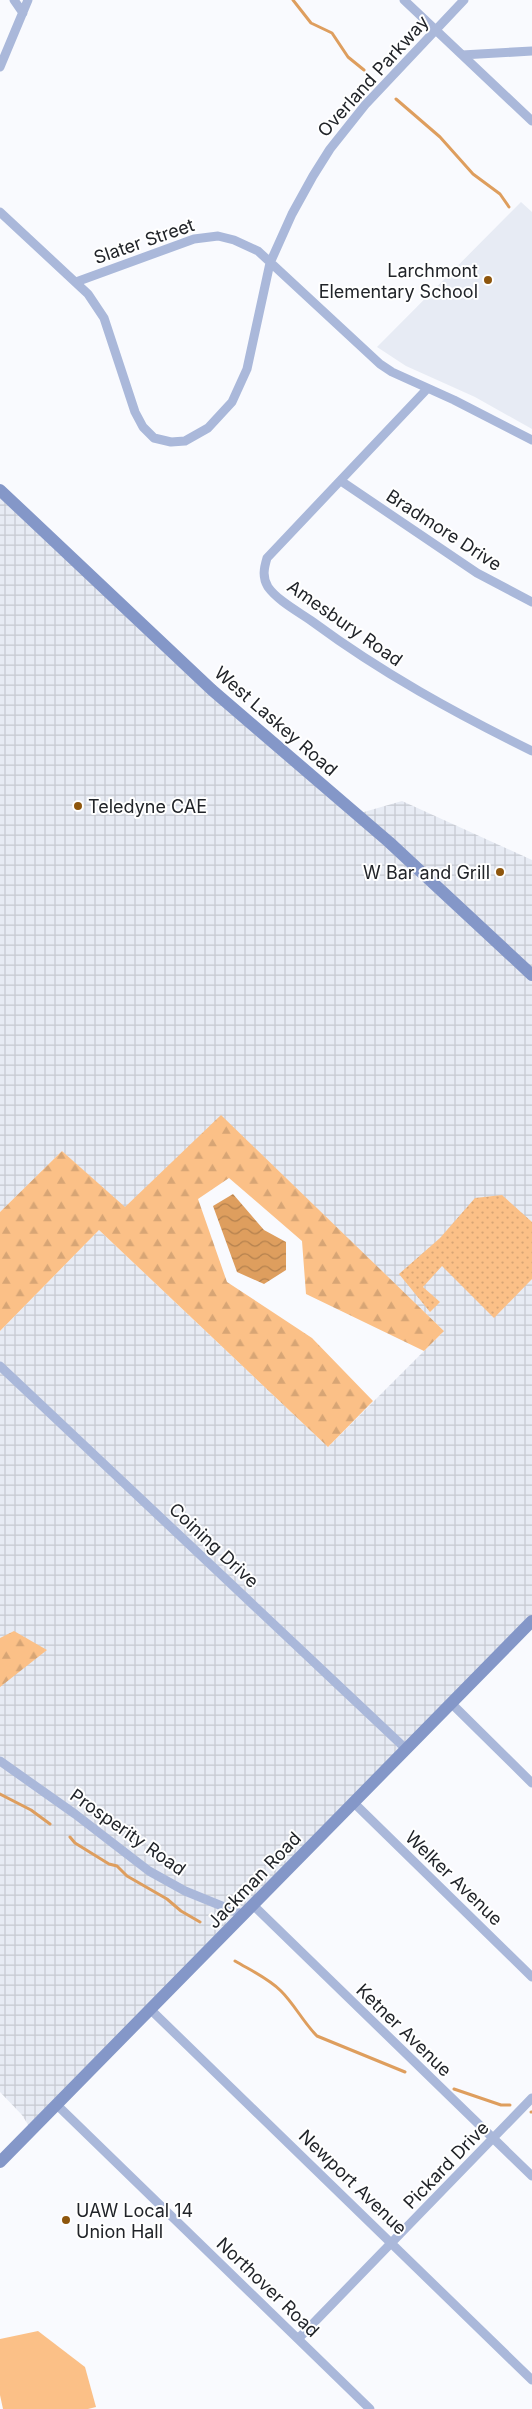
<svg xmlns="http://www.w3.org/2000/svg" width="532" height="2409" viewBox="0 0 532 2409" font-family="Inter,sans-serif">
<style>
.built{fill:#e7ebf4}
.industrial{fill:url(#industrial-grid)}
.grass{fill:url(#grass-dots)}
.forest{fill:url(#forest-firs)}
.park{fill:#fbc087}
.water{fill:url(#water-waves)}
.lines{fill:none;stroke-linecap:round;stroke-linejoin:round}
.stream{stroke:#de9e5e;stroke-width:3}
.street{stroke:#aab8da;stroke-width:9}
.secondary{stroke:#8497c8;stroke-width:12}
.poi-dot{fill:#8e560d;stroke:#fff;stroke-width:2}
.labels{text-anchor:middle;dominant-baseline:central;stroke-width:4;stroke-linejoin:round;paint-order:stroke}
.street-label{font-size:18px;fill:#212429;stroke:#fff}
.poi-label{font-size:18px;fill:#212429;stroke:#fff;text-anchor:end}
</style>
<defs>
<pattern id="industrial-grid" width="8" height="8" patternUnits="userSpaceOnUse" patternTransform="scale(1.25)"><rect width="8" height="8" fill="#e7ebf4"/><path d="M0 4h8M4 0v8" fill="none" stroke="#c6c9d1"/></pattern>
<pattern id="grass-dots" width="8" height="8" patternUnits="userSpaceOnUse" patternTransform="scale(1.25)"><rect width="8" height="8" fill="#fbc087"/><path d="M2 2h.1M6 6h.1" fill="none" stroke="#d7a575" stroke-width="1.8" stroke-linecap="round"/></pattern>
<pattern id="forest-firs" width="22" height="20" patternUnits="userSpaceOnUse" patternTransform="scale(1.25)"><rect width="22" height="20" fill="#fbc087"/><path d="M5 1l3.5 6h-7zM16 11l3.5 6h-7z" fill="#d7a575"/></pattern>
<pattern id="water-waves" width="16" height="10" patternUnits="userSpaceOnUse" patternTransform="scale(1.25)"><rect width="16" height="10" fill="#de9e5e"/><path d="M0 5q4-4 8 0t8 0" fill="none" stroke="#b4814e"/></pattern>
</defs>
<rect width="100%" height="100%" fill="#f9fafe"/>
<path class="built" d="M521 202 532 212V429L475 397 406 366 377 347Z"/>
<path class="industrial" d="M0 489 357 814 402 801 532 860V1621L32 2131 22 2115 0 2092V1331L99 1230 328 1447 444 1331 221 1116 125 1208 62 1151 0 1212Z"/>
<path class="grass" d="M502 1195 532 1222V1279L494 1318 442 1266 423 1287 440 1302 430 1312 399 1274 440 1238 475 1198Z"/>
<path class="forest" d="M221 1115 444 1331 424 1351 306 1294 302 1241 229 1178 198 1199 227 1282 312 1338 373 1401 328 1447 99 1230 0 1331V1212L62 1151 125 1207Z
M14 1631 47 1650 0 1687V1638Z"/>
<path class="park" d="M38 2331 85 2367 96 2407 88 2409H3L0 2395V2339Z"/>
<path class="water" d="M233 1194 264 1230 286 1242V1270L264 1284 237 1272 213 1206Z"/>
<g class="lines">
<path class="stream" d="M293 0 311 23 332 33 348 57 364 70
M396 99 440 137 473 174 500 194 509 207
M0 1794 31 1810 50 1824
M70 1837 75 1843 109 1864 117 1866 127 1876 167 1899 181 1911 200 1922
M235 1961C250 1970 268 1978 281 1991 295 2005 303 2022 317 2036L405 2072
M454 2089 501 2105H510
M531 2112H532"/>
<path class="street" d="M14 0 23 13
M404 0 532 121
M462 55 532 51
M0 67 28 0
M0 212 88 294 104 318 135 412 143 427 154 438 171 442 185 441 208 428 232 402 247 369 270 263 292 214 313 176 330 149 365 105 464 0
M76 282 194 239 218 236 234 240 258 251 380 364 392 372 454 400 532 440
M427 389 267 558C264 568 262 577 268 587 278 601 299 612 313 622 382 673 455 713 532 751
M341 481 477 573 532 602
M0 1366 406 1749
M451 1703 532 1783
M0 1761 75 1814 149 1871 185 1891 244 1915
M353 1802 532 1977
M254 1906 532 2176
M151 2010 532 2380
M57 2105 370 2409
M298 2339 532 2098"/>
<path class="secondary" d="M0 490 212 690 389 842 532 975
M0 2162 532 1621"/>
</g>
<g class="poi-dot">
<circle cx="488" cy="280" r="5"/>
<circle cx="78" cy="806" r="5"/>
<circle cx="500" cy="872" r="5"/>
<circle cx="66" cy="2220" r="5"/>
</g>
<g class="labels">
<g class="street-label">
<text transform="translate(373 76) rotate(-48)">Overland Parkway</text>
<text transform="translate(144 241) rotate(-19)">Slater Street</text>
<text transform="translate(444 530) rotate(33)">Bradmore Drive</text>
<text transform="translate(345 623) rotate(35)">Amesbury Road</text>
<text transform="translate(276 721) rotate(41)">West Laskey Road</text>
<text transform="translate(214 1545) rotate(43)">Coining Drive</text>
<text transform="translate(128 1832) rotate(35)">Prosperity Road</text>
<text transform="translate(454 1878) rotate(44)">Welker Avenue</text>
<text transform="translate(254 1880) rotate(-46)">Jackman Road</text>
<text transform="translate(404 2030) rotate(44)">Ketner Avenue</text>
<text transform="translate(446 2165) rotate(-46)">Pickard Drive</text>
<text transform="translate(353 2182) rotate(44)">Newport Avenue</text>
<text transform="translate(268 2287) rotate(44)">Northover Road</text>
</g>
<g class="poi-label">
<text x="478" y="270">Larchmont<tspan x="478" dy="21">Elementary School</tspan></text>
<text x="88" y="806" text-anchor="start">Teledyne CAE</text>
<text x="490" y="872">W Bar and Grill</text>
<text x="76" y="2210" text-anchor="start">UAW Local 14<tspan x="76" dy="21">Union Hall</tspan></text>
</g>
</g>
</svg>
